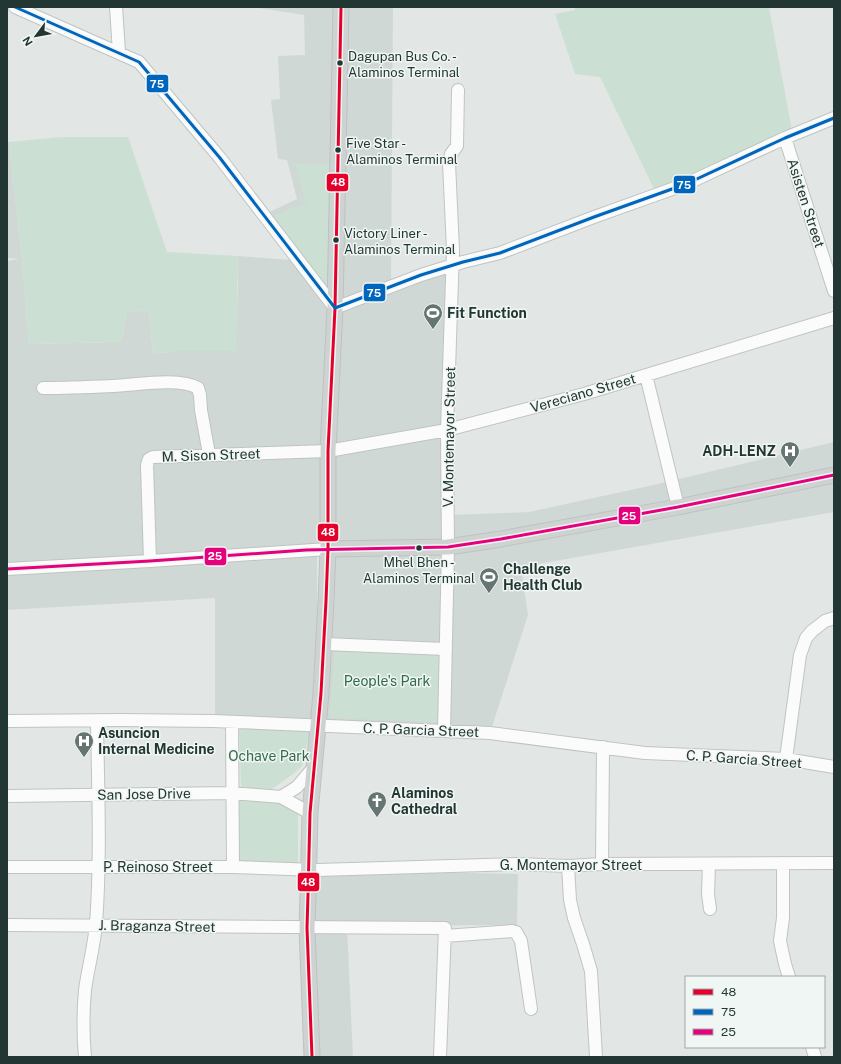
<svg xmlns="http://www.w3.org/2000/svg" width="841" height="1064" viewBox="0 0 841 1064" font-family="'Public Sans',sans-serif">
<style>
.built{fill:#d0d8d5}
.green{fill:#ccdfd3}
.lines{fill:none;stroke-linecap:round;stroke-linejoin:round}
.minor-casing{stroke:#bfc4c2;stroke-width:14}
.major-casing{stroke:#bcc3c1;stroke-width:17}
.minor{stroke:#fbfbfb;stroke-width:12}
.major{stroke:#ced3d2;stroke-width:15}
.bus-1-casing{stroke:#f0f6f3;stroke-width:6}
.bus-2-casing{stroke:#f0f6f3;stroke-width:6}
.bus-3-casing{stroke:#f0f6f3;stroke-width:6}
.bus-1{stroke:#e4002b;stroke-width:3}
.bus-2{stroke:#0065bd;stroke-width:3}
.bus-3{stroke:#e5007d;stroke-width:3}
.bus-dot{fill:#223734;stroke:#f0f6f3;stroke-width:1.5}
.labels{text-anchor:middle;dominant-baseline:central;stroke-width:3;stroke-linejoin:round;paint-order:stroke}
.bus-label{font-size:13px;fill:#223734;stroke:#f0f6f3;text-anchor:start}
.street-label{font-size:14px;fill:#223734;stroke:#f0f6f3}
.poi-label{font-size:14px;font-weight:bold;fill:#223734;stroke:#f0f6f3;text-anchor:start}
.park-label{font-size:14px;fill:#316a4c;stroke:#f0f6f3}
.line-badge{stroke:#f0f6f3;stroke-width:1.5}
.badge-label{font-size:11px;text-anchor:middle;font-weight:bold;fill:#fff}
</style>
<rect width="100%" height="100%" fill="#e2e7e5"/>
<path class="built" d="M253 7H393L391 287 452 265 448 515 529 512 658 484 834 442V512L521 567 528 615 490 733 318 726 328 549 7 569V261L19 259 7 258V142H9L22 259 29 344 121 342 127 312 149 310 153 354 176 351H235L238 287V256L292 260 261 216 297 199 287 160 278 159 271 100 280 99 278 56 305 55 304 15Z
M317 556V633L311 721 215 718V598L7 610V575L151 563Z
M308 870 518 874 517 925 347 926 353 1057H312Z"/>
<path class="green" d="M574 7H769L793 136 657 195 600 77 575 74 555 14 575 10Z
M62 137H128L167 252 238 256 236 351H176L153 354 149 310 127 312 121 342 29 344 22 259 9 142Z
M295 164 334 165 331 293 310 268 273 216 306 203Z
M336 640 443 645 440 722 329 718Z
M239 726 310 731 302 766 293 774 272 789H241Z
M238 798 271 801 298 807V863L237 861Z"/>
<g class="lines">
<g class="minor-casing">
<path id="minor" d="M15 7 139 62 220 158 335 308 421 275 463 262 500 253 594 217 686 184 785 138 834 118
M116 7 119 52
M785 138 834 291
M646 375 678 507
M43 388C66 388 90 387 113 386 136 385 179 377 198 388L200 395 201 410 209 454
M150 561 147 465 149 459 153 457 328 451 447 430 584 394 834 318
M7 569 150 561 328 549
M324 644 446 649
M7 721 121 720 213 721 490 733 645 753 786 759 834 767
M232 722 233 867
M444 730 448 547 447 430 453 250 449 163 451 154 457 146 458 90
M786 759 800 655 806 638 812 631 825 621 834 618
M7 796 232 793 281 797 310 813
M281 797 297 787 313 768
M783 863V918L780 941 785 964 789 977
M602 864 603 747
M709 864 708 894 710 909
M568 866 570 900 574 918 583 944 591 971 596 1057
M7 867H233L317 870 516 864 568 866 602 864 834 863
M7 925 445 928 440 1057
M445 936 512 931 516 932 521 941 531 1009
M812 1047 815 1057
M85 1057C83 1035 83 1012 85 990 88 968 94 947 96 924 101 857 98 789 97 721"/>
</g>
<g class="major-casing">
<path id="major" d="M328 549 448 547 501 539 678 507 834 475
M312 1057 307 928 308 894 310 813 321 693 326 601 328 549V451L335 308 341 7"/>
</g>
<use href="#minor" class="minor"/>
<use href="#major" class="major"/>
<g class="bus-1-casing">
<path id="bus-1" d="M312 1057 307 928 308 894 310 813 321 693 326 601 328 549V451L335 308 341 7"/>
</g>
<g class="bus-2-casing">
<path id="bus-2" d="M15 7 139 62 220 158 335 308 421 275 463 262 500 253 594 217 686 184 785 138 834 118"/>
</g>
<g class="bus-3-casing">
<path id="bus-3" d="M7 569 150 561 306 550 448 547 501 539 678 507 834 475"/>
</g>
<use href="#bus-1" class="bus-1"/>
<use href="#bus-2" class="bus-2"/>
<use href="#bus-3" class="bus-3"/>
</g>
<defs>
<g id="stadium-pin" transform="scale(1)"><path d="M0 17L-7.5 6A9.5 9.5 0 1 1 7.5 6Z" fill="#657572" stroke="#f0f6f3"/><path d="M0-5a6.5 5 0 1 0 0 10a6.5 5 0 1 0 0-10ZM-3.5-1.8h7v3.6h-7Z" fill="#fff"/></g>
<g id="hospital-pin" transform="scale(1)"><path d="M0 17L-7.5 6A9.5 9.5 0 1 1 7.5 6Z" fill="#657572" stroke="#f0f6f3"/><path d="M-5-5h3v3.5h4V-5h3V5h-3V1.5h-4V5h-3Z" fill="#fff"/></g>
<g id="church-pin" transform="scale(1)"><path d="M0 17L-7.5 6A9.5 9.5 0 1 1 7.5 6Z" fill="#657572" stroke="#f0f6f3"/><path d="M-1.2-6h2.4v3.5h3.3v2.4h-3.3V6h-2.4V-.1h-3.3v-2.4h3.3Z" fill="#fff"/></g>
</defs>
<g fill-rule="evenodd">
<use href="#stadium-pin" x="433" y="313"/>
<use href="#hospital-pin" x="790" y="451"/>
<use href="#stadium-pin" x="489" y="577"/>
<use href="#hospital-pin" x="84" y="741"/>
<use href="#church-pin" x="377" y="801"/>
</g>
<g class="bus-dot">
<circle cx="340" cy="63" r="3.5"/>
<circle cx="338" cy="150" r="3.5"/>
<circle cx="336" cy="240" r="3.5"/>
<circle cx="419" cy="548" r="3.5"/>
</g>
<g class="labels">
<g class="bus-label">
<text x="348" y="56">Dagupan Bus Co. -<tspan x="348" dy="16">Alaminos Terminal</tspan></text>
<text x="346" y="143">Five Star -<tspan x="346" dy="16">Alaminos Terminal</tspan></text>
<text x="344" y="233">Victory Liner -<tspan x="344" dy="16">Alaminos Terminal</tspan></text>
<text x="419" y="562" text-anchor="middle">Mhel Bhen -<tspan x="419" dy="16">Alaminos Terminal</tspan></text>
</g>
<g class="street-label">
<text transform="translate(806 203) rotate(72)">Asisten Street</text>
<text transform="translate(583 393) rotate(-16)">Vereciano Street</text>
<text transform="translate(449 437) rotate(-89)">V. Montemayor Street</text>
<text transform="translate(211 455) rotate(-2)">M. Sison Street</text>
<text transform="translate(421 730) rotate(2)">C. P. Garcia Street</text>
<text transform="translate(744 759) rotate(4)">C. P. Garcia Street</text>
<text transform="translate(144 794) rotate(-1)">San Jose Drive</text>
<text x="571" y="865">G. Montemayor Street</text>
<text x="158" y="867">P. Reinoso Street</text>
<text transform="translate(157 926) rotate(1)">J. Braganza Street</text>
</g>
<g class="poi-label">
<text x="447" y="313">Fit Function</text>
<text x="776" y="451" text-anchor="end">ADH-LENZ</text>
<text x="503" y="569">Challenge<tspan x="503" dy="16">Health Club</tspan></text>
<text x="98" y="733">Asuncion<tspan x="98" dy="16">Internal Medicine</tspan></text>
<text x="391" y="793">Alaminos<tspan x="391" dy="16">Cathedral</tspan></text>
</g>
<g class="park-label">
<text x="387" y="681">People's Park</text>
<text x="269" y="756">Ochave Park</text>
</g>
</g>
<g class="line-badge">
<rect x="146" y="74" width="23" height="19" rx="4" fill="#0065bd"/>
<rect x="326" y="173" width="23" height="19" rx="4" fill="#e4002b"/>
<rect x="673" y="175" width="23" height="19" rx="4" fill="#0065bd"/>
<rect x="363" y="283" width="23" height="19" rx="4" fill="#0065bd"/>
<rect x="618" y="506" width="23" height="19" rx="4" fill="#e5007d"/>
<rect x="317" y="523" width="22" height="19" rx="4" fill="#e4002b"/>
<rect x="204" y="547" width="23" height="19" rx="4" fill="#e5007d"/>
<rect x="297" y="872" width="23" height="20" rx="4" fill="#e4002b"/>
</g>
<g class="badge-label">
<text x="157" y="88">75</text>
<text x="338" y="186">48</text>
<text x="684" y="189">75</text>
<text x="374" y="297">75</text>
<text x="629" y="520">25</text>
<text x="328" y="536">48</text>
<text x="215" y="560">25</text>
<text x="308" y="886">48</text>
</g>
<rect width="841" height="1064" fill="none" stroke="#223734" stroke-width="16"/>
<rect x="685" y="976" width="140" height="72" fill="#f0f6f3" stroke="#9eaaa7"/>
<rect x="693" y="989" width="20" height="6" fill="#e4002b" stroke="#9eaaa7"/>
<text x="721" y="996" font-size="12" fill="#223734">48</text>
<rect x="693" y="1009" width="20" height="6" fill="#0065bd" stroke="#9eaaa7"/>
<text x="721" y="1016" font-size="12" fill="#223734">75</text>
<rect x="693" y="1029" width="20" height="6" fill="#e5007d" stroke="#9eaaa7"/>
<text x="721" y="1036" font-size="12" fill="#223734">25</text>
<g transform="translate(36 36) rotate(238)" stroke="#f0f6f3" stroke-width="3" paint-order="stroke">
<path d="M0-3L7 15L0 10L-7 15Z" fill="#223734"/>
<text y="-6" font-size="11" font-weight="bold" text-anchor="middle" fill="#223734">N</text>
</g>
</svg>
